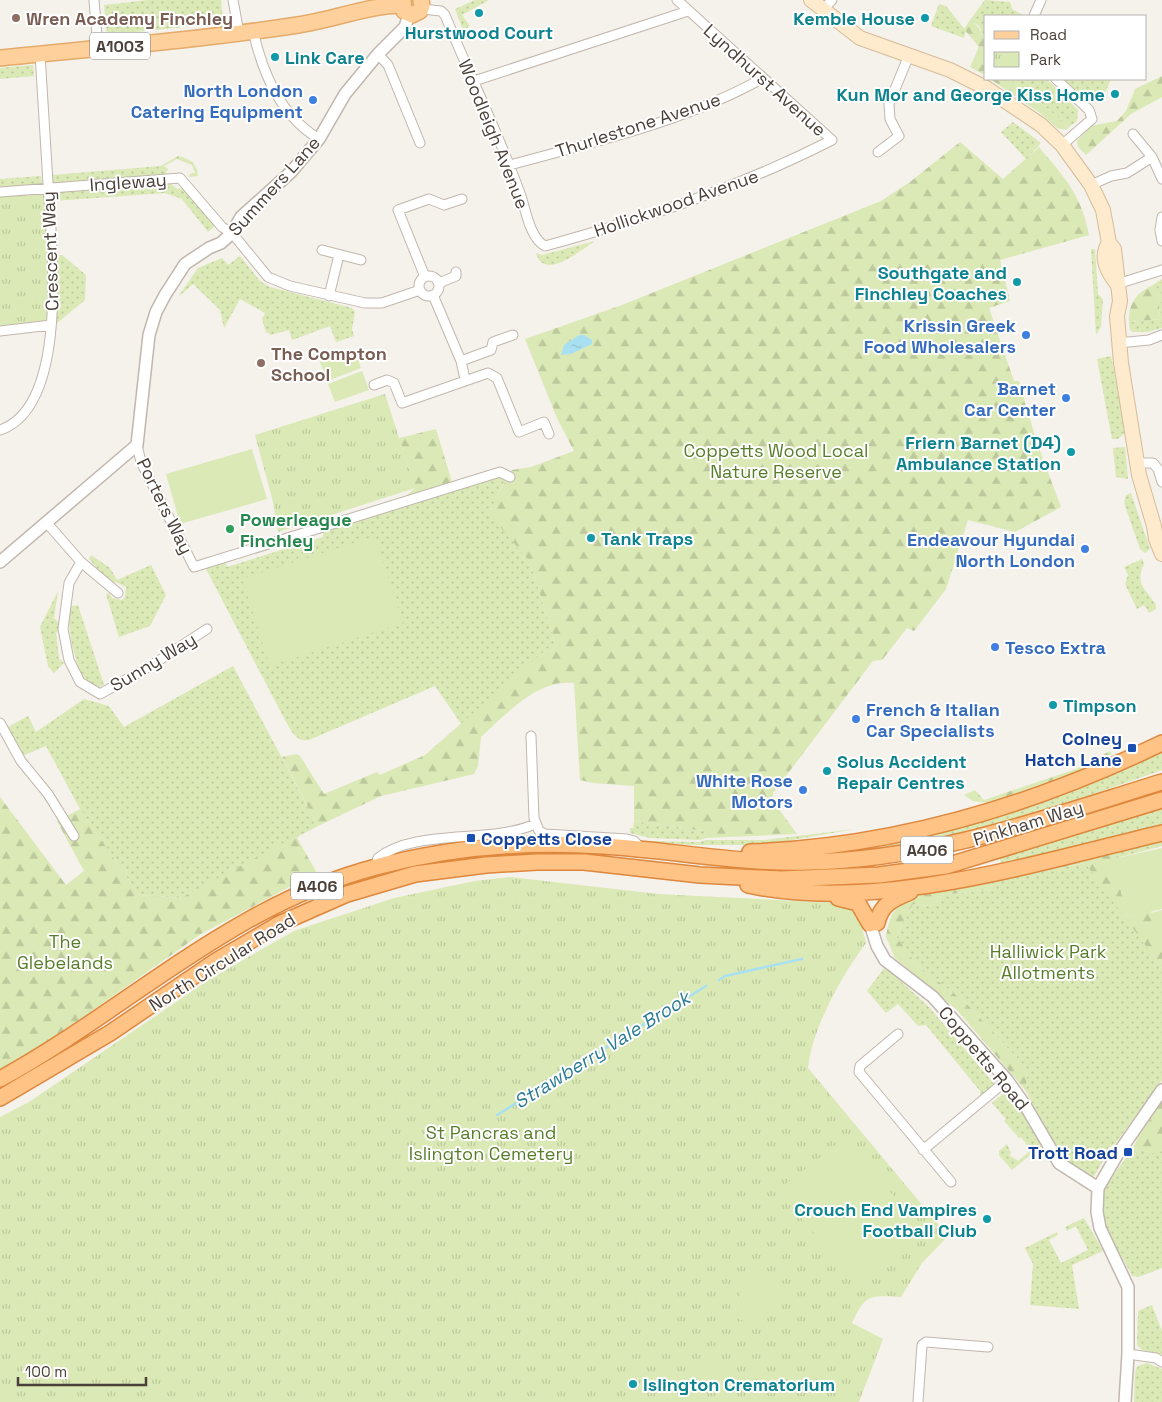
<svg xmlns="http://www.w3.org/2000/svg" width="1162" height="1402" viewBox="0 0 1162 1402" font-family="'Space Grotesk',sans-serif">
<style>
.grass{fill:url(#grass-dots)}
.forest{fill:url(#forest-firs)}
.park{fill:url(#park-tufts)}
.pitch{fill:#dae9b5}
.water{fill:url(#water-ripples)}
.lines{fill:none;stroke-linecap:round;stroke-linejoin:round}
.stream{stroke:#a9e0f1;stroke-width:2.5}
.minor-casing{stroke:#c1b7ad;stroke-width:11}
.tertiary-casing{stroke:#c1b7ad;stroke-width:14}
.secondary-casing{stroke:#d5bc9b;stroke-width:16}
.primary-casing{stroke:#e4ab6a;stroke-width:18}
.trunk-casing{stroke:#de873d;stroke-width:18}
.minor{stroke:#fff;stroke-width:9}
.tertiary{stroke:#fff;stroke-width:11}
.secondary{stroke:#feeacc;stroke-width:14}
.primary{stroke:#fed19c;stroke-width:15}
.trunk{stroke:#fec385;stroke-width:15}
.culture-dot{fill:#0f9aa8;stroke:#fff;stroke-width:2}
.education-dot{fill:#8d6e63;stroke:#fff;stroke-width:2}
.shop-dot{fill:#3f7fe0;stroke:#fff;stroke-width:2}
.leisure-dot{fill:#2e9e5b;stroke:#fff;stroke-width:2}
.transit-dot{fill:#1a4fb4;stroke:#fff;stroke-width:2}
.labels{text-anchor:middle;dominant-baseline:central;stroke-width:4;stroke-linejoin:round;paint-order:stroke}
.shield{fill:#fff;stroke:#807974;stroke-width:1}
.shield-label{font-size:16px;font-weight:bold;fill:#4a4039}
.education-label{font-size:18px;font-weight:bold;fill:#785e54;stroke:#fff;text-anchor:start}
.culture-label{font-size:18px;font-weight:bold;fill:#0d838f;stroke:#fff;text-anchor:end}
.street-label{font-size:18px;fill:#4a4039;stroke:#fff}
.shop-label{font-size:18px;font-weight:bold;fill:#366cbe;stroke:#fff;text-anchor:end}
.park-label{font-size:18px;fill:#587d2b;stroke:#fff}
.leisure-label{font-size:18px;font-weight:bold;fill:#27864d;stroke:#fff;text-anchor:start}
.transit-label{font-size:18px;font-weight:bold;fill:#164399;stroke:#fff;text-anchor:end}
.water-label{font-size:19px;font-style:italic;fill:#2a7b96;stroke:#fff}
</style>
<defs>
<pattern id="grass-dots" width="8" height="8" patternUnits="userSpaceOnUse" patternTransform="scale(1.25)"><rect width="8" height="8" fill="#dae9b5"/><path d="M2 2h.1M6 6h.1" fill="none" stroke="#bdc99c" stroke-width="1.8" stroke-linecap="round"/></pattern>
<pattern id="forest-firs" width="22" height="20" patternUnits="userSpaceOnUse" patternTransform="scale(1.25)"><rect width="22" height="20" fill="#dae9b5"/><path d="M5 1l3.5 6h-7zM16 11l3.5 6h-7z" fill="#bdc99c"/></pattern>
<pattern id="park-tufts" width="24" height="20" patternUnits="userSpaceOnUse" patternTransform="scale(1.25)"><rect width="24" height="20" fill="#dae9b5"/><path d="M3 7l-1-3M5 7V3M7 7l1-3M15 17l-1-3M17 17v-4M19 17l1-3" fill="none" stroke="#bdc99c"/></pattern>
<pattern id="water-ripples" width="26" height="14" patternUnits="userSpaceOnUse" patternTransform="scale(1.25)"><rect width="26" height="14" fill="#a9e0f1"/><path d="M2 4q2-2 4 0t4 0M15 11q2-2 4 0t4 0" fill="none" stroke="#93c1cf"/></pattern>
</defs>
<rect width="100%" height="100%" fill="#f5f1eb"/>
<path class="grass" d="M148 0H221L223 21 221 23 107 35 104 5Z
M475 0H489L462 15 470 26 463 30 455 9Z
M985 0 1010 2 1012 9 1025 16H986V40L979 26 970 20Z
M939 4 946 6 966 31 964 38 931 26Z
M33 65 34 76 0 79V68Z
M1008 79H1047L1078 110 1077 121 1069 127 1028 92Z
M1061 79H1111L1102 100 1092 90 1083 100Z
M1013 122 1041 143 1026 159 1001 132Z
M178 156C190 159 197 163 198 176L189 177 190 174 195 173 192 165 177 159 164 166 168 169 164 176 53 184 52 175 161 166Z
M41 176 42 184 0 188V179Z
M167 181 177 189 184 188 215 226 208 232 182 199 165 193 53 201 52 190Z
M595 241C581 250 544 282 536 253L542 255Z
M1091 249H1095L1098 294 1103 299 1101 327 1096 335Z
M56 255H62L86 275 85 300 56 324 58 294Z
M240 256 260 281 270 287 352 308 355 312 352 329 354 336 336 342 330 326 292 340 289 330 271 335 266 332 262 319 265 313 240 299 224 328 220 310 193 284 178 297 198 268 222 258 228 265Z
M1162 279V328L1148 332H1133L1130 330 1129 322 1160 319 1158 289 1153 285Z
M1111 356 1126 432 1118 439H1112L1097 359Z
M1125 447 1128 479 1116 477 1113 448Z
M500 476 506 479 496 497V508L486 509 530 562 555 642 462 725 435 686 309 740C295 742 291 730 285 720L206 569 207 566 225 561 227 567 323 537 324 528Z
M1131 493 1150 549 1145 553 1140 549 1124 503 1126 495Z
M91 555 110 568 117 580 151 565 166 595 150 626 119 637 106 594 109 593 112 598 122 600 125 597 126 587 116 582 111 584 89 559Z
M1142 559 1144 564C1134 586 1147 589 1156 605V609L1149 613 1144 605 1137 609 1125 584 1128 575 1124 567Z
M58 591 54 618 59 623V630L56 633 59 659 64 663 54 673 48 666 40 627Z
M78 605 104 685 99 687 82 678 72 646 67 607Z
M233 666 318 826 181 898 139 895 80 809 46 746 22 756 6 728 28 716 36 732 84 699 109 706 124 727Z
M1162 749V770C1060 806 957 842 849 853L848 848Z
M1162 808V828L1001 865 1000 858Z
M634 821 705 831 706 838 700 840 650 838 630 833V828H633Z
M855 829 764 845H690L646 841 700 842 706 840H764Z
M1162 839V846L1113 859 1112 852Z
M1086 863 1162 968V1080L1115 1144 1108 1148V1152L1092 1180 1063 1162 1026 1091 1027 1069 965 1002 916 964 896 936 913 904 931 906 944 895 992 889V881Z
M885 967 929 1007 995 1085 980 1096V1091L926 1025 918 1026 898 1004 886 1013 867 991Z
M1005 1092 1011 1093 1015 1097 1042 1145 1012 1170 999 1155V1151L1007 1144 1011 1153 1009 1155 1018 1161 1031 1150 1021 1137 1019 1138 1004 1121 1006 1119 992 1103Z
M1133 1148 1151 1153H1162V1268L1139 1277 1132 1276C1122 1254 1093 1218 1103 1194 1110 1177 1123 1163 1133 1148Z
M1084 1218 1103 1251 1072 1265 1079 1309 1030 1305 1033 1264 1025 1248 1057 1232 1058 1235 1049 1240 1061 1263 1088 1250 1076 1226 1067 1231 1065 1227Z
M1152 1305 1162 1331V1355L1142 1350 1137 1345 1138 1311Z
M1147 1363 1162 1369V1402H1134L1135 1371 1138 1366Z"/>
<path class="forest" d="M970 20C990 33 986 55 986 76L970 67 979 47 964 29Z
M1162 76V97L1131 114 1086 155 1078 147 1077 141 1091 126 1117 121 1126 111 1135 89Z
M990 79H1008L1028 92 1069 127 1066 130 1057 128 1040 113Z
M960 142 1003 179 1039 147C1065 178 1081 194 1089 235L1000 260 1010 301 989 308 1014 381H1019L1037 443 1061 507 1015 532 968 520 946 589 914 631 907 628 882 660 873 661 773 793 772 800 797 834 706 838 705 831 634 821V786L593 783 580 780 574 683C536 679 507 714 481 737L478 766 474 774 381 796 318 826 282 757 296 754 300 756 324 794 377 772 380 775 425 755 555 642 530 562 485 509 496 508V497L512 470 531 467 574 451 557 418 525 339 622 305 881 201 910 182Z
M1153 285 1158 289 1160 319 1129 322C1128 304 1136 293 1153 285Z
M436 429 452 482 404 498 415 488 399 438Z
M1110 751 1112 754 1077 772 989 803 973 801 964 795 975 790 984 800 1076 769Z
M0 797 66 885 84 871 57 821 80 809 139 895 181 898 296 836 318 875 295 884 201 934 52 1039 0 1070Z
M1112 852 1127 917 1151 911 1162 952V968L1085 863 993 881 992 889 944 895 931 906 913 904 896 936 916 964 965 1002 1027 1069 1026 1091 957 1010 895 958 886 937C889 917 895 904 913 896Z
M1162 1097V1153H1151L1133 1148 1142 1128Z"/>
<path class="park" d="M44 192 50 290 49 319 43 324 0 329V196Z
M385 394 415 488 278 532 273 502 255 435Z
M510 877 658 894 856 904 866 943C842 975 812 1028 808 1068L948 1236 922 1263 901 1297C870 1295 865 1294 852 1323L883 1339 859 1402H0V1117L29 1102 210 979 294 931 394 898 475 881Z"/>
<path class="pitch" d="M354 350 361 368 327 381 320 362Z
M362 371 369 390 335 402 328 384Z
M252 449 267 499 180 524 166 474Z
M375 536 403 623 270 666 242 579Z
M1162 848V909L1127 917 1113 859Z
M1162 910V952L1161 953 1151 913Z
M845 1138 922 1230 857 1285 778 1190Z
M751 1266 783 1279 763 1329 731 1316Z
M708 1364C723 1363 733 1368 742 1381L737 1389 695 1378 694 1373Z"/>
<path class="water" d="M579 335H584L592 340V344L571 354 561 355 564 345Z"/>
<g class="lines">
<path class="stream" d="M719 980 725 976 802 959
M497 1115 706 986"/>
<g class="minor-casing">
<path id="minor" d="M94 0 98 48
M233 0 239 33
M422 9 441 11 445 15C470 76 499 134 521 196 526 211 530 238 545 246 644 219 740 187 832 140L677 0
M823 10 832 0
M1034 16 1041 0
M253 31C263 74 280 115 319 139
M378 54 388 65 420 143
M1056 79 1089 110 1092 119 1062 145
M474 81 688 11
M1133 134 1152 157 1162 179
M878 152 899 136 890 119 889 104 909 55
M510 165C594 142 687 121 763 78
M1091 185 1111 176 1127 173 1152 157
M0 192 180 178 222 227 232 233 268 277 290 286 365 303H382L420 290
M1162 217 1160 230 1162 241
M322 250 361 260
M419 286a10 10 0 1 1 20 0a10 10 0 1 1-20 0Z
M425 277 398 210 429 199 444 205 462 199
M439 283 456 276V272
M1117 284 1162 270
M433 295 461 361 465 379
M329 296 339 255
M0 331 51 325
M1118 343 1149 340 1162 335
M461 361 491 350 493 342 513 335
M374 385 387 380 394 383 402 403 488 373 497 378 519 432 544 422 549 434
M0 430C71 406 51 241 48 183 45 140 43 97 40 54
M137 445 141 462 194 567 500 472 510 477
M1137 463H1153L1158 469 1162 482
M46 522 81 562 118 593
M81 562 69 583 63 629 69 660 80 682 100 694 152 665 207 629
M0 723 21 761 48 794 74 836
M531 736 534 818 539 831 545 834 627 839 634 841 642 849
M375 867 378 858C415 828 491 844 535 824
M898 1034 860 1066 859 1072 951 1182
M923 1150 1007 1080
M1128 1354 1156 1358 1162 1362
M918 1402 922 1345 926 1342 988 1347"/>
</g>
<g class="tertiary-casing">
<path id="tertiary" d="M0 562 137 445 149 335 156 312 165 295 185 264 209 248 221 243 232 233 241 217 291 172 319 139 345 94 378 54 405 27 409 14
M870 924 877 946 885 960 933 997 1007 1080 1025 1105 1059 1163 1098 1188
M1125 1402 1128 1354V1287L1100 1228 1097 1212 1098 1188 1117 1155 1162 1090"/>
</g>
<g class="secondary-casing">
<path id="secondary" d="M811 0 860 38 950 70 986 88 1041 125 1062 145 1091 185 1103 210 1109 243 1114 249 1120 301 1117 316 1121 363 1139 475 1154 526 1156 539 1162 554
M1109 243C1099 258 1108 272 1117 284"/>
</g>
<g class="primary-casing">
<path id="primary" d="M403 0 404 11 412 15 420 11 422 6 421 0
M0 58C99 48 199 40 298 25 331 20 371 5 402 5"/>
</g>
<g class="trunk-casing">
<path id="trunk" d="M750 852C893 847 1034 805 1162 743
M748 885C877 913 1035 863 1162 833
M838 898 858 903 870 924
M877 923C881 904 893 899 910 892
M0 1079C128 1009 231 905 376 867 450 847 527 841 603 846 671 850 739 864 807 862 931 860 1045 818 1162 782
M0 1098 110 1033 216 961 279 924 347 894 415 874 486 865 537 862H584L700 875 781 879 879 875 946 866 1162 800"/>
</g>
<use href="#minor" class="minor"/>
<use href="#tertiary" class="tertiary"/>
<use href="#secondary" class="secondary"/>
<use href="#primary" class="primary"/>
<use href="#trunk" class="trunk"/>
</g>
<g class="culture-dot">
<circle cx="479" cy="13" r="5"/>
<circle cx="925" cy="18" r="5"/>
<circle cx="275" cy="57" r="5"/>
<circle cx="1115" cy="94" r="5"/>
<circle cx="1017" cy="282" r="5"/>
<circle cx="1071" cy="452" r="5"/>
<circle cx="591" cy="538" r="5"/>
<circle cx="1053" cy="705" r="5"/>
<circle cx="827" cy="771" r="5"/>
<circle cx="987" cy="1219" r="5"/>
<circle cx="633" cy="1384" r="5"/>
</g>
<g class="education-dot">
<circle cx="16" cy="18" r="5"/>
<circle cx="261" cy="363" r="5"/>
</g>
<g class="shop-dot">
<circle cx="313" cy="100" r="5"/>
<circle cx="1026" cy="335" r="5"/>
<circle cx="1066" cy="398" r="5"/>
<circle cx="1085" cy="549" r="5"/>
<circle cx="995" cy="647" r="5"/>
<circle cx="856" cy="719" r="5"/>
<circle cx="803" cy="790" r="5"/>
</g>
<circle class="leisure-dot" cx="230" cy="529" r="5"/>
<g class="transit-dot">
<rect x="1127" y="743" width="10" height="10" rx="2.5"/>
<rect x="466" y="833" width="10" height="10" rx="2.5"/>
<rect x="1123" y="1147" width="10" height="10" rx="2.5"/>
</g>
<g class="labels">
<g class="shield">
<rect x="90" y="32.5" width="60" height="27" rx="4"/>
<rect x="901" y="836.5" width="52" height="27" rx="4"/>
<rect x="291" y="872.5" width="52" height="27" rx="4"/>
</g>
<g class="shield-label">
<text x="120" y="46">A1003</text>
<text x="927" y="850">A406</text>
<text x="317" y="886">A406</text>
</g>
<g class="education-label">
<text x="26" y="18">Wren Academy Finchley</text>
<text x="271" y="353">The Compton<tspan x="271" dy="21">School</tspan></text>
</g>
<g class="culture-label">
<text x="915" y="18">Kemble House</text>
<text x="479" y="32" text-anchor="middle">Hurstwood Court</text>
<text x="285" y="57" text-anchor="start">Link Care</text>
<text x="1105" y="94">Kun Mor and George Kiss Home</text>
<text x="1007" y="272">Southgate and<tspan x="1007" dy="21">Finchley Coaches</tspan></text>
<text x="1061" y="442">Friern Barnet (D4)<tspan x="1061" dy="21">Ambulance Station</tspan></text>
<text x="601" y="538" text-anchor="start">Tank Traps</text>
<text x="1063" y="705" text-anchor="start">Timpson</text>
<text x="837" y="761" text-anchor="start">Solus Accident<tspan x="837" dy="21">Repair Centres</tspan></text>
<text x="977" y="1209">Crouch End Vampires<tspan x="977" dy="21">Football Club</tspan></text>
<text x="643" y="1384" text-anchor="start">Islington Crematorium</text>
</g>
<g class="street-label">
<text transform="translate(765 80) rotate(42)">Lyndhurst Avenue</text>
<text transform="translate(638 125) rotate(-18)">Thurlestone Avenue</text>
<text transform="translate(494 134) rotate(68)">Woodleigh Avenue</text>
<text transform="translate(128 182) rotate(-4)">Ingleway</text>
<text transform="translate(274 186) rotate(-48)">Summers Lane</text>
<text transform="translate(676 203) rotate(-19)">Hollickwood Avenue</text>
<text transform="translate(50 251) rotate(-92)">Crescent Way</text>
<text transform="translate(165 506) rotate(64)">Porters Way</text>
<text transform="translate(153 662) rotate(-31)">Sunny Way</text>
<text transform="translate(1028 823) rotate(-17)">Pinkham Way</text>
<text transform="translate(222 962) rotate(-32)">North Circular Road</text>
<text transform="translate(984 1058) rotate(50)">Coppetts Road</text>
</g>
<g class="shop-label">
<text x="303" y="90">North London<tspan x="303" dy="21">Catering Equipment</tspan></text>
<text x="1016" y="325">Krissin Greek<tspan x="1016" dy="21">Food Wholesalers</tspan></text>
<text x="1056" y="388">Barnet<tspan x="1056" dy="21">Car Center</tspan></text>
<text x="1075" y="539">Endeavour Hyundai<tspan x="1075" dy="21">North London</tspan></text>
<text x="1005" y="647" text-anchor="start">Tesco Extra</text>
<text x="866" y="709" text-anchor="start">French &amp; Italian<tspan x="866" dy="21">Car Specialists</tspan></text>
<text x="793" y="780">White Rose<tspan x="793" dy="21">Motors</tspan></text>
</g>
<g class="park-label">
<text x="776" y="450">Coppetts Wood Local<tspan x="776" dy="21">Nature Reserve</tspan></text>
<text x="65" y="941">The<tspan x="65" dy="21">Glebelands</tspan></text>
<text x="1048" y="951">Halliwick Park<tspan x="1048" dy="21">Allotments</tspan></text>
<text x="491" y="1132">St Pancras and<tspan x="491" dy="21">Islington Cemetery</tspan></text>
</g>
<g class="leisure-label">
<text x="240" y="519">Powerleague<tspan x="240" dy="21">Finchley</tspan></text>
</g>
<g class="transit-label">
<text x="1122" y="738">Colney<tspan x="1122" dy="21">Hatch Lane</tspan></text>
<text x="481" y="838" text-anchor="start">Coppetts Close</text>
<text x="1118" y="1152">Trott Road</text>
</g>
<g class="water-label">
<text transform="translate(602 1050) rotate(-32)">Strawberry Vale Brook</text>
</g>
</g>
<rect x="984" y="15" width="162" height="65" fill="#ffffff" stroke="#b7b3b0"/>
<rect x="994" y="31" width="25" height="8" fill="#fed19c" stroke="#b7b3b0"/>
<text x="1030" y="40" font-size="15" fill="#4a4039">Road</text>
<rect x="994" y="52" width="25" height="15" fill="url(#park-tufts)" stroke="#b7b3b0"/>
<text x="1030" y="65" font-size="15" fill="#4a4039">Park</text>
<path d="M18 1377v8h128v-8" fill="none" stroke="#4a4039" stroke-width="2.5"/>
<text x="25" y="1377" font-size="15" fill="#4a4039" stroke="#ffffff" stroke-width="4" paint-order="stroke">100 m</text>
</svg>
